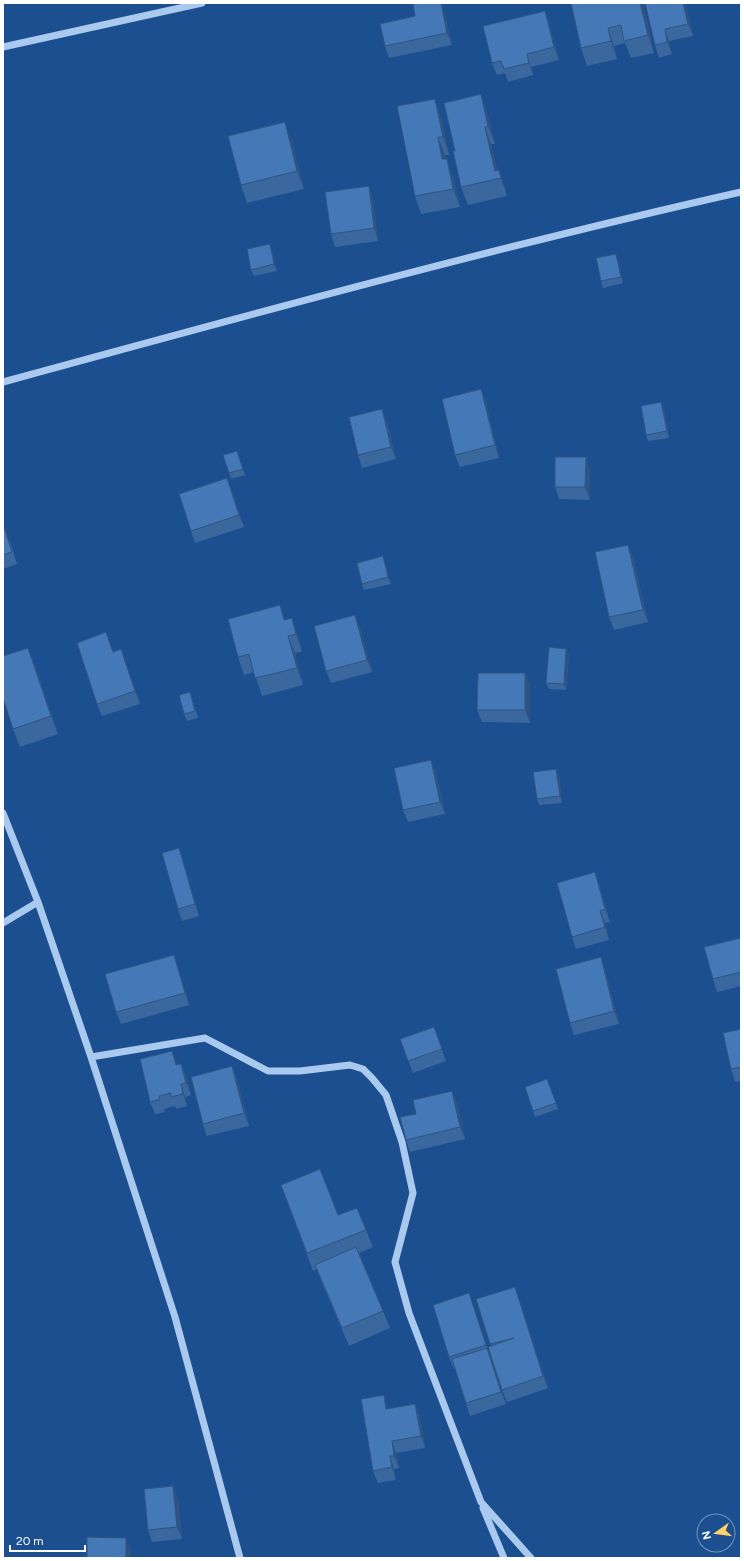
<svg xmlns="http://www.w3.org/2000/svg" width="744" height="1561" viewBox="0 0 744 1561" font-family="Figtree,sans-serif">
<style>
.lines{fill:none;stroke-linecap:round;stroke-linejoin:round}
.minor{stroke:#a9c9ee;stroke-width:7}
.wall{fill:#3a679d}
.shaded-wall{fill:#305480}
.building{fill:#4478b7;stroke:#305480}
</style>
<rect width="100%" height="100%" fill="#1b4f8f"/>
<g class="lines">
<path class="minor" d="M3 47 202 3
M3 382C248 315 493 248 741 192
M3 813 38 902 91 1057 175 1317 240 1558
M3 923 38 902
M91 1057 205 1038 268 1071H300L350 1065 363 1069 372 1078 386 1095 402 1142 413 1193 395 1262 409 1313 481 1502 531 1558
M483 1508 504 1558"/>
</g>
<path class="wall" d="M571 3H643L654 53 631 58 625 43 614 46 617 59 587 66 581 48Z
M645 3H685L693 36 669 41 672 54 659 58 655 45Z
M444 11 452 45 389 58 385 46Z
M545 11 549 23 559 60 531 67 533 75 508 82 505 73 497 75 492 63Z
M487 112 495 144H491L497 170 505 188 507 196 468 205 461 187 455 151Z
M441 117 449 155H445V159L453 176 460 207 421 214 415 196Z
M291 139 304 189 247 203 241 185Z
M373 199 378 241 335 247 331 234Z
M272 251 277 271 254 276 251 270Z
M618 260 623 283 603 288 601 281Z
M481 389 486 402 499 458 460 467 455 455Z
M664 408 669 438 648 441 646 435Z
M382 409 387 422 396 459 362 468 358 455Z
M237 451 245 475 231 479 223 455Z
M586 457 590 470V500L559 499 555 487Z
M227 478 244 527 195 543 191 531Z
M3 530 10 542 17 564 3 569Z
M628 545 633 557 648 622 614 630 609 617Z
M385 563 391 584 364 590 362 584Z
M280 605 285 620 298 636 302 652 295 653 303 685 262 696 254 672 244 675 238 657Z
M360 627 372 672 331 683 326 671Z
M121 649 140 704 102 716 97 704 113 652Z
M566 649 569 655 566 690 549 689 546 683Z
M35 665 58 734 20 747 13 729Z
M525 673 530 686V723L482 722 477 710Z
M190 692 198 718 187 721 184 714Z
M436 773 445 814 408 822 403 810Z
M559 775 562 803 539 805 537 799Z
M179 848 183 860 199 916 182 921 178 909Z
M599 885 610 922 605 923 609 940 576 949 572 937Z
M741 938V986L717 992 713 979Z
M174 955 178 967 189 1005 121 1024 116 1012Z
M605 970 619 1024 574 1035 570 1023Z
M434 1027 446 1061 413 1073 400 1039Z
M741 1029V1081L735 1082 731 1069Z
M181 1064 186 1076 191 1095 185 1097 187 1106 176 1109 175 1106 164 1109 165 1112 155 1114 150 1102 177 1065Z
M232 1066 237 1079 249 1126 207 1136 203 1124Z
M547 1079 558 1109 535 1117 525 1087Z
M457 1103 465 1139 410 1152 406 1140 416 1114Z
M281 1185 366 1230 373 1247 359 1253 383 1311 390 1328 349 1346 322 1283 317 1269 313 1271Z
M515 1287 548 1388 507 1402 502 1390 491 1346 476 1299Z
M469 1293 506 1404 470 1416 455 1369H454L449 1357Z
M415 1404 420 1416 425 1448 396 1453 399 1468 394 1469 396 1480 378 1483 373 1471 388 1409Z
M178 1499 182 1539 152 1542 148 1530Z"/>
<path class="shaded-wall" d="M441 3 444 11 452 45 447 33Z
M640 3H643L654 53 648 35Z
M683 3H685L693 36 688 24Z
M545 11 549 23 559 60 554 47Z
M608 28 614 46 617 59 611 41Z
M665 29 669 41 672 54 667 42Z
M527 54 531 67 533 75 529 63Z
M481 94 487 112 495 144 488 126Z
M435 99 441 117 449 155 443 137Z
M285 122 291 139 304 189 297 171Z
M485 127 491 144 499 179 495 171Z
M438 137 445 155 449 177 442 159Z
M447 159 453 176 460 207 453 189Z
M499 170 505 188 507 196 501 178Z
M369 186 373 199 378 241 374 228Z
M270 244 272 251 277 271 274 264Z
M616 254 618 260 623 283 621 277Z
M481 389 486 402 499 458 495 445Z
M661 402 664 408 669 438 667 431Z
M382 409 387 422 396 459 391 447Z
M586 457 590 470V500L585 487Z
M227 478 232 490 244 527 239 515Z
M628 545 633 557 648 622 643 610Z
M383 556 391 584 388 577Z
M280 605 287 623 284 620Z
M355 615 360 627 372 672 367 660Z
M292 618 298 636 302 652 296 634Z
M288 636 295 653 303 685 297 668Z
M28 648 35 665 58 734 51 716Z
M121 649 126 662 140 704 135 691Z
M566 649 569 655 566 690 564 684Z
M525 673 530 686V723L525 710Z
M431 760 436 773 445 814 440 802Z
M556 769 559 775 562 803 560 796Z
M179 848 183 860 199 916 195 904Z
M595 872 599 885 610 922 605 909Z
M600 911 605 923 609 940 605 927Z
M174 955 178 967 189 1005 185 993Z
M601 957 605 970 619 1024 614 1011Z
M172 1051 177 1063 180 1077 176 1065Z
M181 1064 186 1076 191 1095 186 1083Z
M232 1066 237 1079 249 1126 244 1113Z
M181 1084 185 1097 187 1106 183 1094Z
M452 1091 457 1103 465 1139 460 1127Z
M515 1287 519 1299 548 1388 543 1376Z
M469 1293 491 1360 506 1404 501 1392Z
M384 1395 388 1408 391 1421 386 1409Z
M415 1404 420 1416 425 1448 421 1436Z
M392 1441 396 1453 399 1468 394 1456Z
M390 1456 394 1469 396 1480 392 1467Z
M173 1486 178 1499 182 1539 177 1527Z
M126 1538 131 1550 130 1558H126Z"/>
<path class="building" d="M420 3H441L447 33 385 46 380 24 415 16 413 4Z
M571 3H640L648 35 624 41 621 25 608 28 611 41 581 48Z
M645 3H683L688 24 665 29 667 42 655 45Z
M545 11 554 47 527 54 529 63 504 69 501 61 492 63 483 26Z
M481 94 488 126 485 127 495 171 499 170 501 178 461 187 453 151H455L444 103Z
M435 99 443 137H438L442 159H447L453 189 415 196 397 106Z
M285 122 297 171 241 185 228 136Z
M369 186 374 228 331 234 325 192Z
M270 244 274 264 251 270 247 249Z
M616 254 621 277 601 281 596 258Z
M481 389 495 445 455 455 442 399Z
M661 402 667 431 646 435 641 406Z
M382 409 391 447 358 455 349 417Z
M237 451 243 469 229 473 223 455Z
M555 457H586L585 487H555Z
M227 478 239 515 191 531 179 494Z
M3 530H5L12 552 3 555Z
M628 545 643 610 609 617 595 552Z
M383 556 388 577 362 584 357 563Z
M280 605 284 620 292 618 296 634 288 636 297 668 255 678 249 654 238 657 228 619Z
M355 615 367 660 326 671 314 626Z
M106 632 113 652 121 649 135 691 97 704 77 643Z
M549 647 566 649 564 684 546 683Z
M28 648 51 716 13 729 3 698V656Z
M478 673H525V710H477Z
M190 692 195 711 184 714 179 695Z
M431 760 440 802 403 810 394 768Z
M556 769 560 796 537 799 533 772Z
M179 848 195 904 178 909 162 853Z
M595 872 605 909 600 911 605 927 572 937 557 883Z
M741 938V972L713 979 704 947Z
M174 955 185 993 116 1012 105 974Z
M601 957 614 1011 570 1023 556 969Z
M434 1027 442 1049 408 1061 400 1039Z
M741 1029V1067L731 1069 723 1033Z
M172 1051 176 1065 181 1064 186 1083 181 1084 183 1094 171 1097V1093L159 1096 160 1099 150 1102 140 1059Z
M232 1066 244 1113 203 1124 191 1077Z
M547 1079 556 1103 533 1111 525 1087Z
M452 1091 460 1127 406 1140 400 1117 416 1114 413 1100Z
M320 1169 338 1215 357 1208 366 1230 307 1253 281 1185Z
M356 1247 383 1311 342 1328 315 1265Z
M515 1287 543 1376 502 1390 488 1347 514 1338 490 1344 476 1299Z
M469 1293 486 1345 449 1357 433 1305Z
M487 1348 501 1392 466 1403 452 1359Z
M384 1395 386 1409 415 1404 421 1436 392 1441 394 1456H390L392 1467 373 1471 361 1399Z
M173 1486 177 1527 148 1530 144 1489Z
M87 1537 126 1538V1558H87Z"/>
<rect width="744" height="1561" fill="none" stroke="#ffffff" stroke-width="8"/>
<g transform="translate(716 1533) rotate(256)"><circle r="19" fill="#1b4f8f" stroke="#7695bc"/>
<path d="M0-3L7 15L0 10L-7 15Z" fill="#ffd166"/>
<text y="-6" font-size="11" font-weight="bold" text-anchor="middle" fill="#ffffff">N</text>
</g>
<path d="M10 1545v6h75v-6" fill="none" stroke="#ffffff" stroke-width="2"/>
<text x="16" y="1545" font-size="12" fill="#ffffff" stroke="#1b4f8f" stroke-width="3" paint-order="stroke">20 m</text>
</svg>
